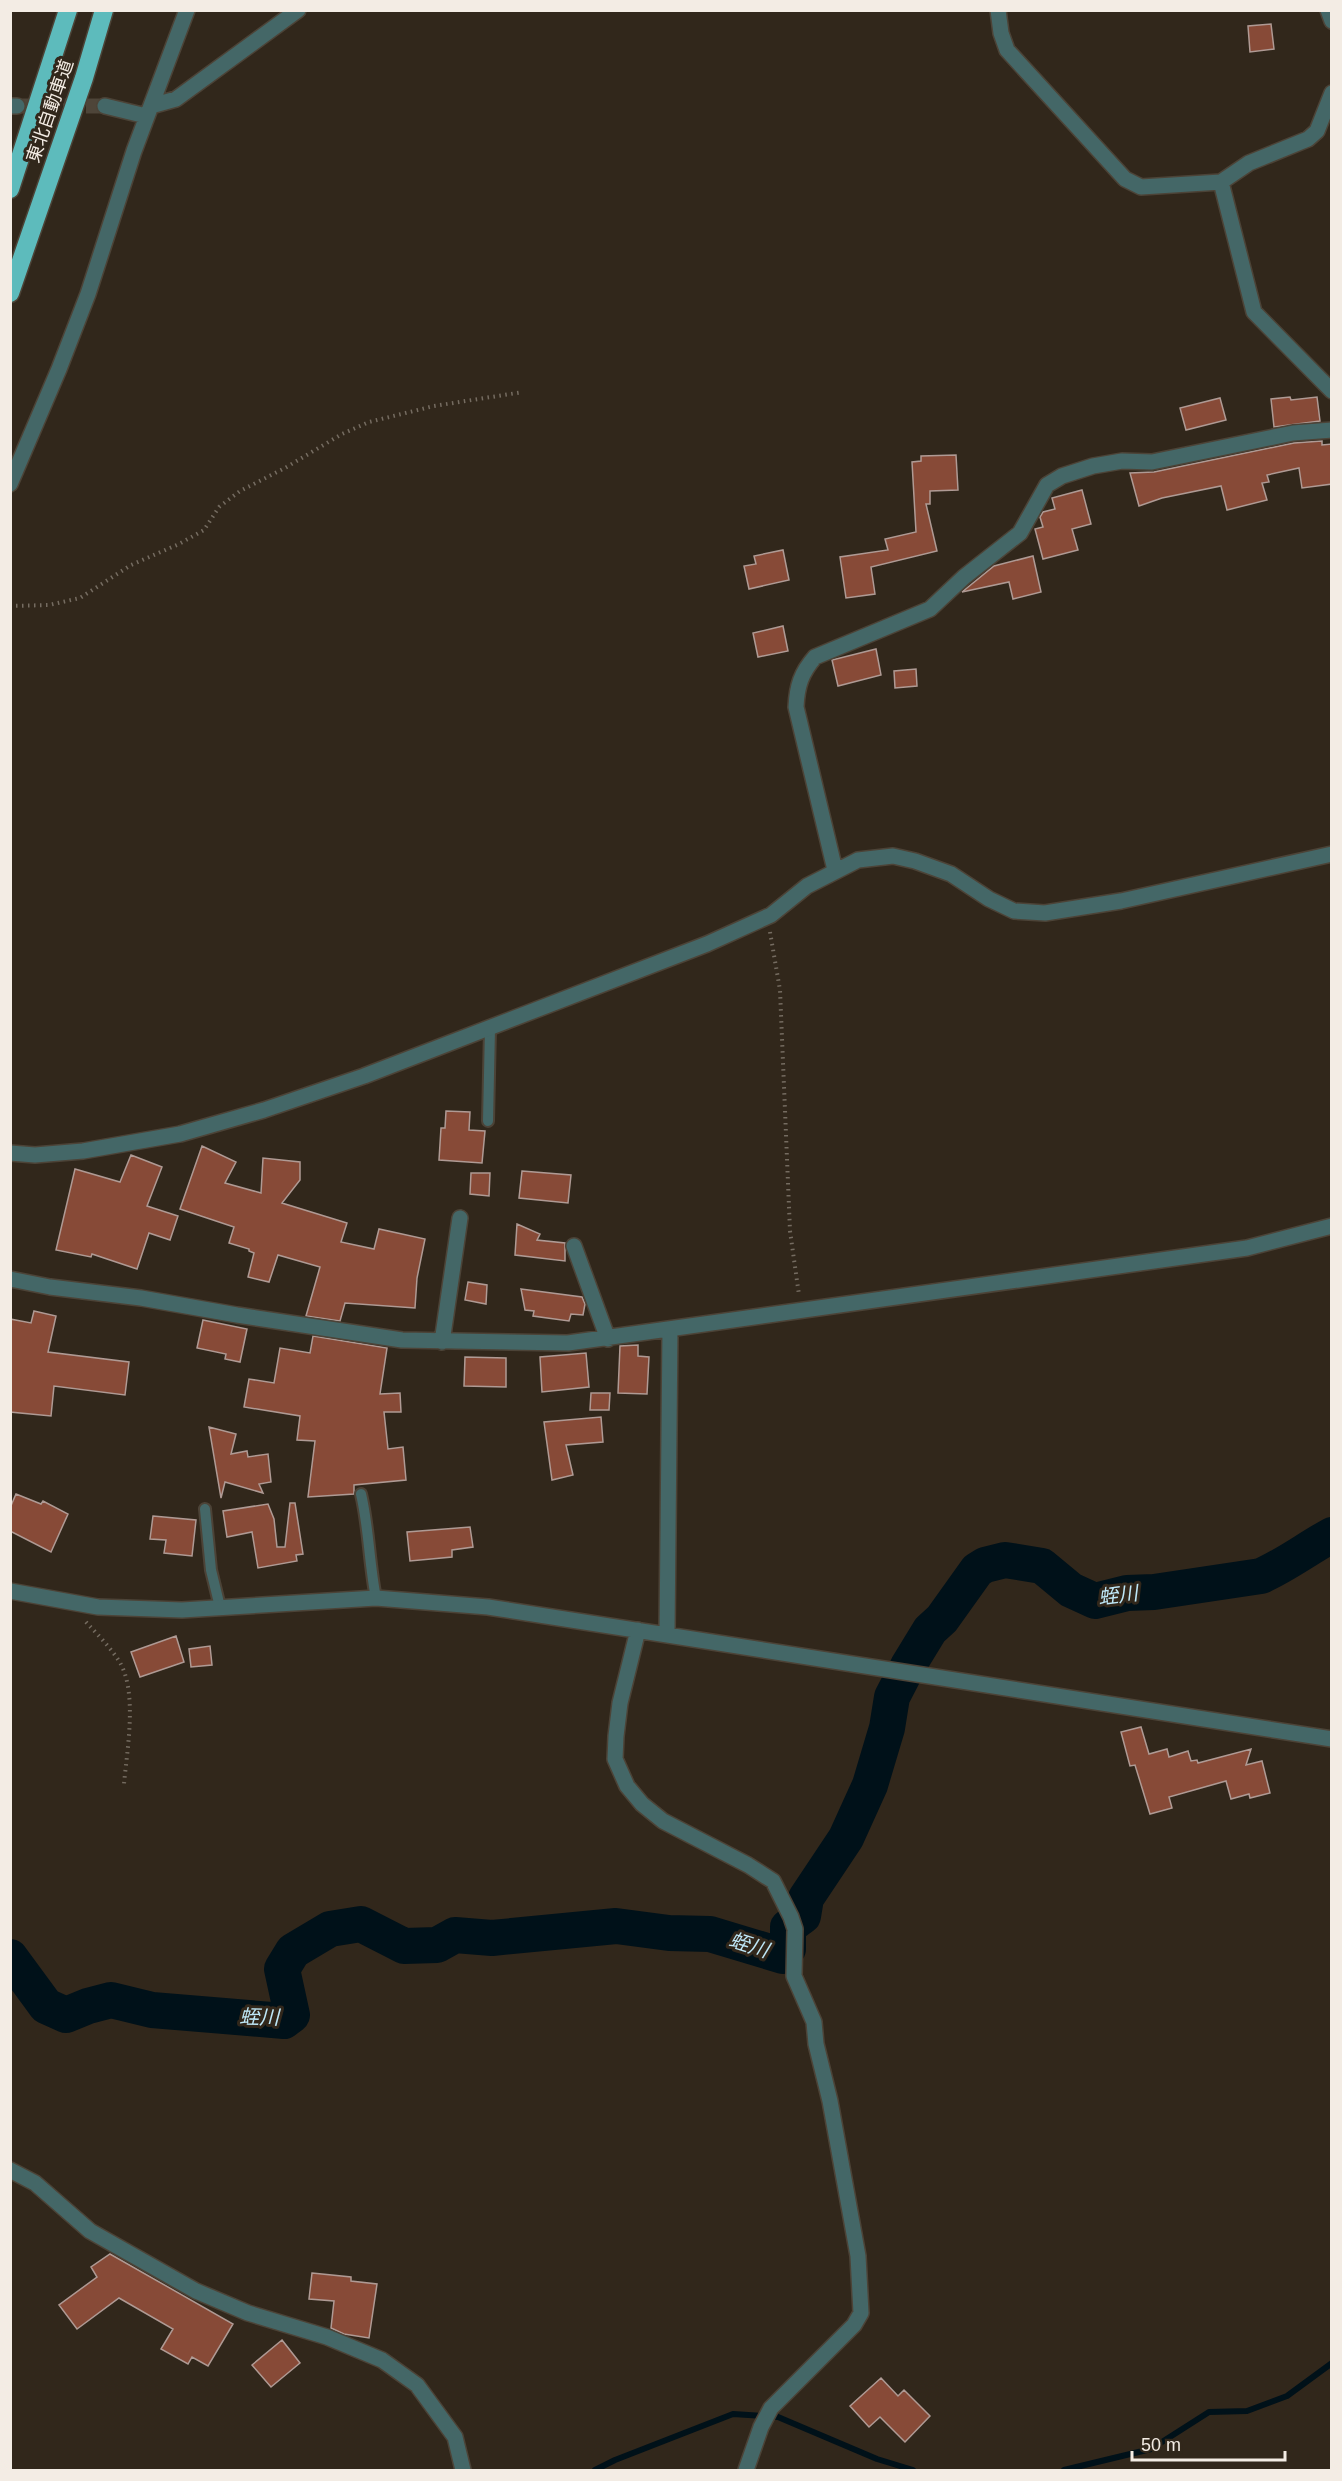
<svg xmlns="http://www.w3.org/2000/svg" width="1342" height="2481" viewBox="0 0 1342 2481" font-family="Arial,'Noto Sans JP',sans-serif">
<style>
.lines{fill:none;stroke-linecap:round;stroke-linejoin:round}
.stream{stroke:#001119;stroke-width:6}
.river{stroke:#001119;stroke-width:36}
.building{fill:#874a37;stroke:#af9a94;stroke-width:1.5}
.street-tunnel{stroke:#4e4539;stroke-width:15;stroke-dasharray:15 8;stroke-linecap:butt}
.lane-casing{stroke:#4c4337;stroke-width:14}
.street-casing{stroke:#4c4337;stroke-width:18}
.highway-casing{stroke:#4c4337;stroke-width:21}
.path{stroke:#756c61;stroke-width:4;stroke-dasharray:1.5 4.5;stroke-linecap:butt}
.lane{stroke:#446767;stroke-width:10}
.street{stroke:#446767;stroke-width:15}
.highway{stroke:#5dbbbc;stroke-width:18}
.labels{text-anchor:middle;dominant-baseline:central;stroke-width:6;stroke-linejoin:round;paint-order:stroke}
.street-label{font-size:18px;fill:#f3ece4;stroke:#31271b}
.water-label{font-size:20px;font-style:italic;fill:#bfe8f8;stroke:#31271b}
</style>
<rect width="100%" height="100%" fill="#31271b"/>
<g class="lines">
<path class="stream" d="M595 2470 615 2460 733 2414 778 2417 877 2459 913 2470
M1064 2470 1151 2449 1209 2412 1247 2411 1287 2396 1332 2363"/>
<path class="river" d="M10 1957 46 2006 66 2015 88 2006 111 2000 152 2010 284 2021 292 2015 282 1969 293 1951 330 1929 361 1924 404 1946 437 1945 455 1935 492 1938 616 1926 669 1933 710 1934 783 1956 788 1949V1927L803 1916 806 1898 846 1838 870 1785 887 1728 892 1697 908 1666 930 1630 942 1619 977 1570 985 1565 1005 1560 1042 1566 1071 1590 1095 1601 1127 1593 1154 1592 1261 1576C1286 1565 1308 1548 1332 1535"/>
</g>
<path class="building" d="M1271 24 1274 49 1250 52 1248 26Z
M1290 397 1291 400 1317 397 1320 421 1274 427 1271 399Z
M1220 398 1226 420 1186 430 1180 408Z
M1322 441V445L1332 444V484L1302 488 1299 468 1267 475 1269 482 1262 483 1267 500 1227 510 1221 486 1162 498 1139 506 1130 473 1154 472 1294 443Z
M956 455 958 490 930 491V504H926L937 551 871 567 875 594 846 598 840 557 888 550 885 539 916 532 912 462 921 461V456Z
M1082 490 1091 524 1072 529 1078 550 1043 559 1035 529 1043 527 1040 517 1043 512 1055 509 1052 498Z
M783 550 789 580 749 589 744 566 756 564 754 556Z
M1033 556 1041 592 1013 599 1009 582 962 592 994 566Z
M783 626 788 651 758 657 753 633Z
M876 649 881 675 838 686 832 660Z
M916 669 917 686 895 688 894 671Z
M446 1111 470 1112 469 1130 485 1131 482 1163 439 1160 441 1128H445Z
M202 1146 236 1162 225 1183 261 1193 263 1158 300 1162V1180L282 1203 347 1223 341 1242 374 1249 379 1229 425 1239 417 1278 415 1308 345 1303 340 1321 306 1316 320 1267 278 1255 269 1282 248 1277 254 1253 249 1251V1249L229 1243 234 1227 180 1209Z
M131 1155 162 1167 147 1206 178 1216 170 1240 149 1233 137 1269 92 1254 91 1257 56 1250 75 1169 120 1182Z
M522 1171 571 1175 568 1203 519 1198Z
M471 1173H490L489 1196 470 1194Z
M517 1224 540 1234 537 1240 565 1243V1261L515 1255Z
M468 1282 487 1285 486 1304 465 1300Z
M521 1289 582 1297 585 1304 583 1315 571 1314 569 1321 533 1316 534 1311 525 1310Z
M34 1311 56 1316 48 1352 129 1362 125 1395 54 1386 51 1416 10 1412V1319L31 1323Z
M203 1320 247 1329 240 1362 225 1359 226 1354 197 1348Z
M313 1336 387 1348 380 1394 400 1393 401 1412H384L388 1449 403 1447 406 1480 354 1485V1494L308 1497 315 1441 297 1440 300 1416 244 1407 249 1379 274 1383 280 1348 310 1353Z
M638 1345V1356L649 1357 647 1394 618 1393 620 1346Z
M586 1353 589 1387 542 1392 540 1357Z
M465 1357 506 1358V1387L464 1386Z
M591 1393H610L609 1410H590Z
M601 1417 603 1442 566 1445 573 1475 552 1480 544 1422Z
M209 1427 236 1434 231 1454 247 1451 248 1457 268 1454 271 1482 259 1484 263 1493 225 1482 221 1498Z
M16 1494 41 1504 43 1501 68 1514 51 1552 10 1531V1508Z
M290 1503H295L303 1554 296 1555 297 1561 258 1568 252 1532 227 1537 223 1511 268 1504 274 1519 277 1547H285Z
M153 1516 196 1520 192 1556 164 1553 166 1540 150 1539Z
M470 1527 473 1547 452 1550V1557L410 1561 407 1532Z
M176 1636 184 1662 140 1677 131 1652Z
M210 1646 212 1665 191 1667 189 1649Z
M1141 1727 1149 1754 1167 1749 1169 1757 1188 1751 1191 1761 1197 1760 1198 1763 1251 1749 1246 1765 1262 1761 1270 1793 1250 1798 1249 1794 1231 1799 1226 1781 1169 1797 1172 1808 1150 1814 1135 1765 1130 1766 1121 1732Z
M110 2254 233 2324 208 2366 192 2357 188 2364 161 2349 173 2329 119 2298 77 2329 59 2305 97 2277 91 2267Z
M312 2273 351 2277V2281L377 2284 369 2338 344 2334 331 2328 334 2301 309 2299Z
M282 2340 300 2363 271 2387 252 2365Z
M881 2378 898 2396 904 2390 930 2416 905 2442 880 2417 869 2427 850 2406Z"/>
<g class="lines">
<path class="street-tunnel" d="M17 106H105"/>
<g class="lane-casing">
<path id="lane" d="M488 1121 490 1028
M361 1494C369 1528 369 1563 376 1598
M205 1509 211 1570 220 1607"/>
</g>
<g class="street-casing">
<path id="street" d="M998 10 1001 33 1007 50 1125 179 1141 187 1221 182 1249 163 1308 139 1317 131 1332 93
M1328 10 1332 21
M10 106H17
M105 106 146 116
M151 106 176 99 298 10
M1221 182 1254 312 1332 391
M10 484 59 369 88 294 134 151 187 10
M835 870 796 707C797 686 801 673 815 657L930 609 964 577 1020 533 1047 485 1062 476 1093 466 1122 461 1152 462 1293 433 1332 430
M10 1153 35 1155 83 1151 180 1134 264 1110 364 1076 707 944 771 915 807 886 858 860 893 856 915 861 951 874 989 899 1014 911 1045 913 1121 901 1332 854
M574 1246 608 1339
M10 1279 50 1287 141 1298 237 1315 402 1340 568 1343 1247 1248 1332 1226
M442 1342 460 1218
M10 1591 98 1607 182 1610 376 1598 488 1607 1332 1739
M638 1630 620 1703 616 1736 615 1759 627 1786 642 1804 663 1821 748 1865 773 1881 791 1917 795 1929 794 1976 814 2022 816 2044 830 2101 858 2256 861 2313 854 2325 771 2408 761 2427 746 2470
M667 1634 670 1330
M10 2170 35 2183 90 2231 196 2291 248 2313 327 2337 382 2360 417 2385 455 2437 463 2470"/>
</g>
<g class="highway-casing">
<path id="highway" d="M10 189 68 10
M10 293 84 78 104 10"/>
</g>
<path class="path" d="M10 606 49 605 80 598 131 565 179 544 204 530 219 507 240 491 285 468 342 434 369 422 434 406 523 392
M770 932 780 990 790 1231 799 1295
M86 1622C97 1634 110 1647 119 1661 138 1691 127 1750 124 1784"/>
<use href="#lane" class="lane"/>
<use href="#street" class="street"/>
<use href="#highway" class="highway"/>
</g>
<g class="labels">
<g class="street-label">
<text transform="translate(50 111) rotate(-71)">東北自動車道</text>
</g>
<g class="water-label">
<text transform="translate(1118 1595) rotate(-7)">蛭川</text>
<text transform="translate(749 1945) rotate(17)">蛭川</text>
<text transform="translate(259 2017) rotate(1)">蛭川</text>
</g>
</g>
<rect width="1342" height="2481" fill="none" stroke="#f3ece4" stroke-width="24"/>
<path d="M1132 2451v9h153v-9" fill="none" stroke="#f3ece4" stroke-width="3"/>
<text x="1141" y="2451" font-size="18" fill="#f3ece4" stroke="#31271b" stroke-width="4.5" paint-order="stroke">50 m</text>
</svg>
